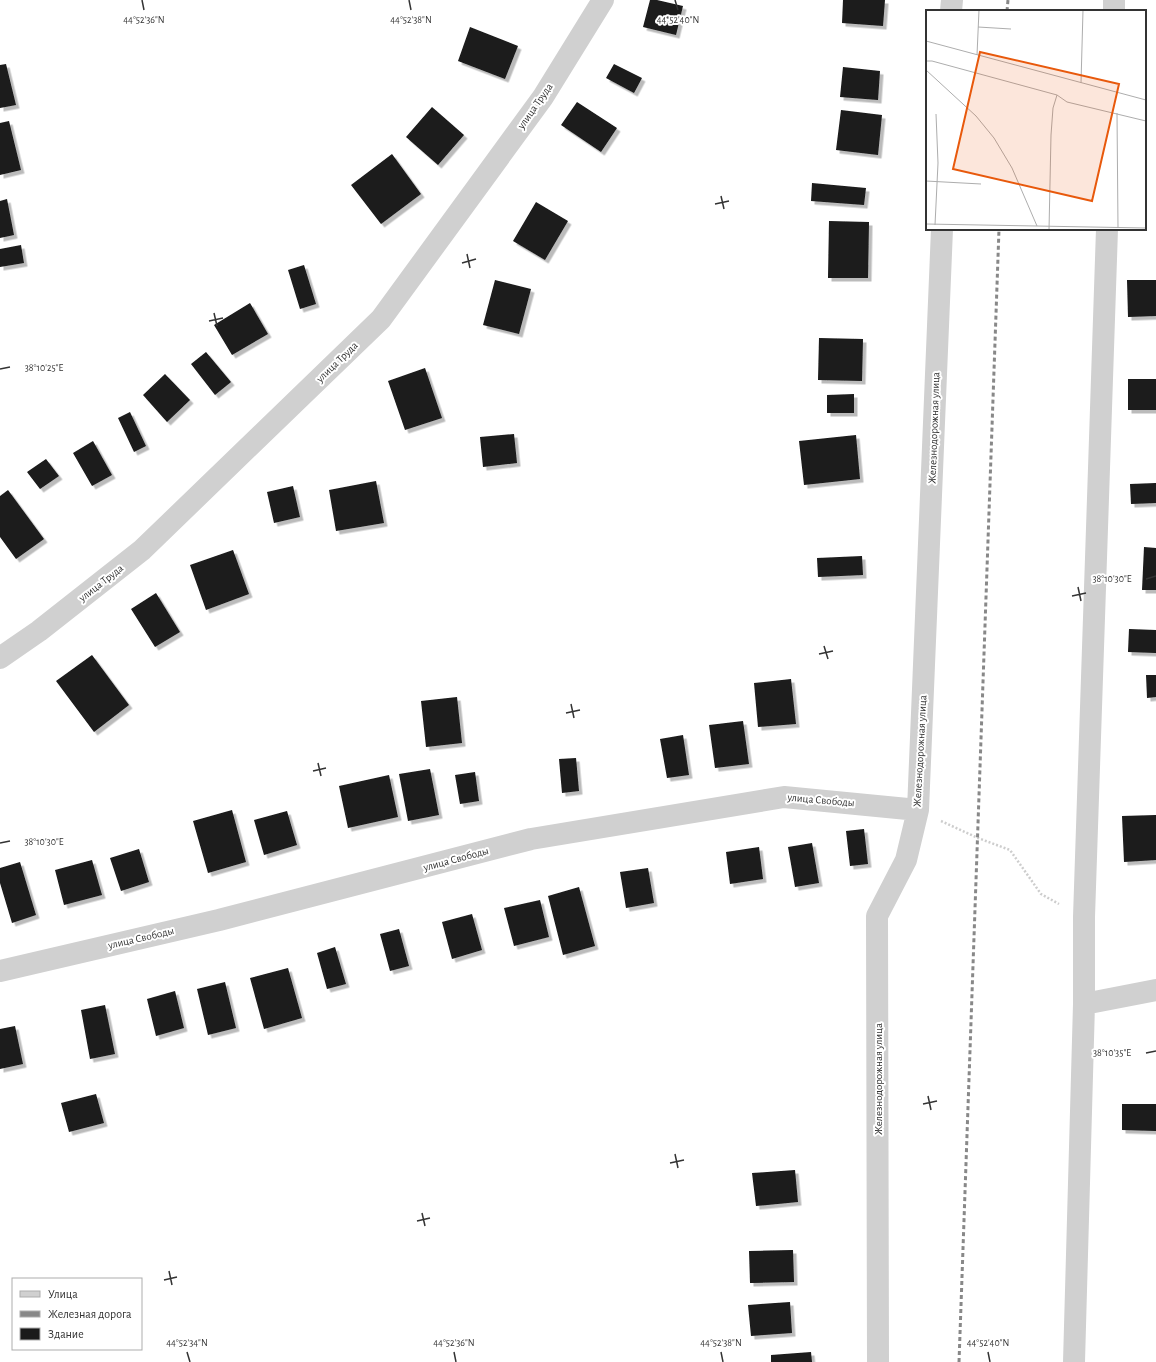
<svg xmlns="http://www.w3.org/2000/svg" width="1156" height="1362" viewBox="0 0 1156 1362" font-family="'Alegreya Sans',sans-serif">
<style>
.building{fill:#1a1a1a;filter:url(#shadow)}
.lines{fill:none;stroke-linecap:round;stroke-linejoin:round}
.path{stroke:#cdcdcd;stroke-width:2.5;stroke-dasharray:2 2;stroke-linecap:butt}
.minor{stroke:#d0d0d0;stroke-width:22}
.rail{stroke:#888;stroke-width:3;stroke-dasharray:4 3;stroke-linecap:butt}
.ticks{fill:none;stroke:#333;stroke-width:1.5}
.labels{text-anchor:middle;dominant-baseline:central;stroke-width:4;stroke-linejoin:round;paint-order:stroke}
.street-label{font-size:11px;fill:#333;stroke:#fff}
.inset-road{fill:none;stroke:#adadad;stroke-width:1}
.view{fill:#e8590c;fill-opacity:0.15;stroke:#e8590c;stroke-width:2}
.inset-edge{fill:none;stroke:#333;stroke-width:2}
.ticks-label{font-size:10px;text-anchor:middle;fill:#333;stroke:#fff;stroke-width:4;stroke-linejoin:round;paint-order:stroke}
</style>
<defs>
<filter id="shadow"><feDropShadow dx="3.5" dy="3.5" stdDeviation="0" flood-color="#0004"/></filter>
</defs>
<rect width="100%" height="100%" fill="#fff"/>
<path class="building" d="M650 0H657L683 6 676 35 643 27Z
M843 0H885L883 26 842 23Z
M470 27 518 46 505 79 458 61Z
M6 64 16 105 0 108V65Z
M614 64 642 78 634 93 606 78Z
M843 67 880 71 878 100 840 97Z
M577 102 617 128 601 152 561 125Z
M432 107 464 135 438 165 406 137Z
M841 110 882 115 878 155 836 150Z
M9 121 21 170 0 175V123Z
M392 154 421 194 381 224 351 185Z
M812 183 866 188 864 205 811 201Z
M7 199 14 235 0 238V201Z
M536 202 568 221 545 260 513 241Z
M829 221 869 222 868 278H828Z
M21 245 24 263 0 267V249Z
M304 265 316 304 300 309 288 270Z
M495 280 531 289 519 334 483 325Z
M1127 280H1156V316L1128 317Z
M250 303 268 334 232 355 214 325Z
M819 338 863 339 862 381 818 380Z
M206 352 231 382 215 395 191 364Z
M425 368 442 418 405 430 388 381Z
M165 374 190 400 167 422 143 395Z
M1128 379H1156V410H1128Z
M854 394V413H827V395Z
M130 412 146 446 134 452 118 418Z
M514 434 517 463 483 467 480 437Z
M856 435 860 479 804 485 799 441Z
M93 441 112 475 92 486 73 453Z
M46 459 59 476 40 489 27 472Z
M376 481 384 523 336 531 329 490Z
M1156 483V503L1131 504 1130 484Z
M293 486 300 517 274 523 267 492Z
M8 490 44 539 16 559 0 537V496Z
M1144 547 1156 548V590H1142Z
M233 550 249 594 206 610 190 565Z
M862 556 863 575 818 577 817 558Z
M156 593 180 632 155 647 131 609Z
M1129 629 1156 630V653L1128 652Z
M92 655 129 705 94 732 56 681Z
M1146 675H1156V697L1147 698Z
M791 679 796 724 758 727 754 683Z
M457 697 462 743 426 747 421 701Z
M743 721 749 764 715 768 709 725Z
M683 735 689 775 667 778 660 739Z
M576 758 579 791 562 793 559 759Z
M430 769 439 815 408 821 399 774Z
M475 772 479 801 460 804 455 775Z
M389 775 398 817 348 828 339 786Z
M232 810 246 862 208 873 193 821Z
M287 811 297 845 264 855 254 820Z
M1156 815V860L1124 862 1122 816Z
M864 829 868 864 850 866 846 831Z
M812 843 819 883 795 887 788 847Z
M759 847 763 879 730 884 726 852Z
M139 849 149 882 121 891 110 858Z
M92 860 102 895 64 905 55 870Z
M20 862 36 915 12 923 0 883V868Z
M648 868 654 903 626 908 620 872Z
M579 887 595 946 563 955 548 896Z
M540 900 549 937 514 946 504 908Z
M472 914 482 950 452 959 442 922Z
M399 929 409 966 390 971 380 934Z
M335 947 346 984 327 989 317 953Z
M288 968 302 1018 264 1029 250 978Z
M225 982 236 1028 208 1035 197 989Z
M175 991 184 1028 156 1036 147 999Z
M105 1005 115 1054 90 1059 81 1010Z
M15 1026 23 1064 0 1069V1029Z
M96 1094 104 1123 69 1132 61 1103Z
M1122 1104H1156V1131L1122 1130Z
M795 1170 798 1202 756 1206 752 1173Z
M793 1250 794 1282 750 1283 749 1251Z
M790 1302 792 1333 751 1336 748 1305Z
M811 1352 812 1362H771V1355Z"/>
<g class="lines">
<path class="path" d="M941 821 978 838 1010 850 1041 894 1059 904"/>
<path class="minor" d="M951 11 952 0
M1114 11V0
M0 658 39 631 142 550 381 319 543 97 603 0
M0 971 219 920 531 839 784 797 918 810
M1084 1004 1156 990
M878 1362 877 916 906 860 918 810 942 229
M1074 1362 1084 1004V917L1107 229"/>
<path class="rail" d="M1007 11 1008 0
M959 1362 999 229"/>
</g>
<path class="ticks" d="M142 0 144 10M409 0 411 10M675 0 678 10M721 196 724 209M715 204 729 201M467 254 470 268M462 263 476 259M214 313 217 326M209 321 223 318M0 369 10 367M1146 579 1156 576M1078 587 1081 601M1072 596 1086 593M824 646 828 659M819 654 833 651M571 704 574 718M566 713 580 710M318 763 321 776M313 771 326 768M0 843 10 841M1146 1053 1156 1051M928 1096 931 1110M923 1104 937 1101M675 1154 678 1168M670 1163 684 1160M422 1213 425 1226M417 1221 430 1218M169 1271 172 1285M164 1280 177 1277M187 1352 190 1362M454 1352 456 1362M721 1352 723 1362M988 1352 990 1362"/>
<g class="labels">
<g class="street-label">
<text transform="translate(535 106) rotate(-55)">улица Труда</text>
<text transform="translate(337 362) rotate(-44)">улица Труда</text>
<text transform="translate(934 428) rotate(-88)">Железнодорожная улица</text>
<text transform="translate(101 583) rotate(-38)">улица Труда</text>
<text transform="translate(920 751) rotate(-87)">Железнодорожная улица</text>
<text transform="translate(821 800) rotate(5)">улица Свободы</text>
<text transform="translate(456 859) rotate(-15)">улица Свободы</text>
<text transform="translate(141 938) rotate(-13)">улица Свободы</text>
<text transform="translate(878 1079) rotate(-90)">Железнодорожная улица</text>
</g>
</g>
<g transform="translate(926 10)">
<rect width="220" height="220" fill="#fff"/>
<path class="inset-road" d="M52 17 85 19M0 31 220 90M51 45 53 0M0 51H6L131 85 141 92 220 111M0 60 50 106 68 128 86 158 111 216M155 73 157 0M191 103 192 218M0 171 55 174M0 214 220 218M9 215 12 153 10 104M123 220 125 125 127 98 131 85"/>
<path class="view" d="M54 42 193 74 166 191 27 159Z"/>
<rect width="220" height="220" class="inset-edge"/>
</g>
<g class="ticks-label">
<text x="144" y="23">44°52'36"N</text>
<text x="411" y="23">44°52'38"N</text>
<text x="678" y="23">44°52'40"N</text>
<text x="44" y="371">38°10'25"E</text>
<text x="1112" y="582">38°10'30"E</text>
<text x="44" y="845">38°10'30"E</text>
<text x="1112" y="1056">38°10'35"E</text>
<text x="187" y="1346">44°52'34"N</text>
<text x="454" y="1346">44°52'36"N</text>
<text x="721" y="1346">44°52'38"N</text>
<text x="988" y="1346">44°52'40"N</text>
</g>
<rect x="12" y="1278" width="130" height="72" fill="#ffffff" stroke="#adadad"/>
<rect x="20" y="1291" width="20" height="6" fill="#d0d0d0" stroke="#adadad"/>
<text x="48" y="1298" font-size="12" fill="#333333">Улица</text>
<rect x="20" y="1311" width="20" height="6" fill="#888888" stroke="#adadad"/>
<text x="48" y="1318" font-size="12" fill="#333333">Железная дорога</text>
<rect x="20" y="1328" width="20" height="12" fill="#1a1a1a" stroke="#adadad"/>
<text x="48" y="1338" font-size="12" fill="#333333">Здание</text>
</svg>
